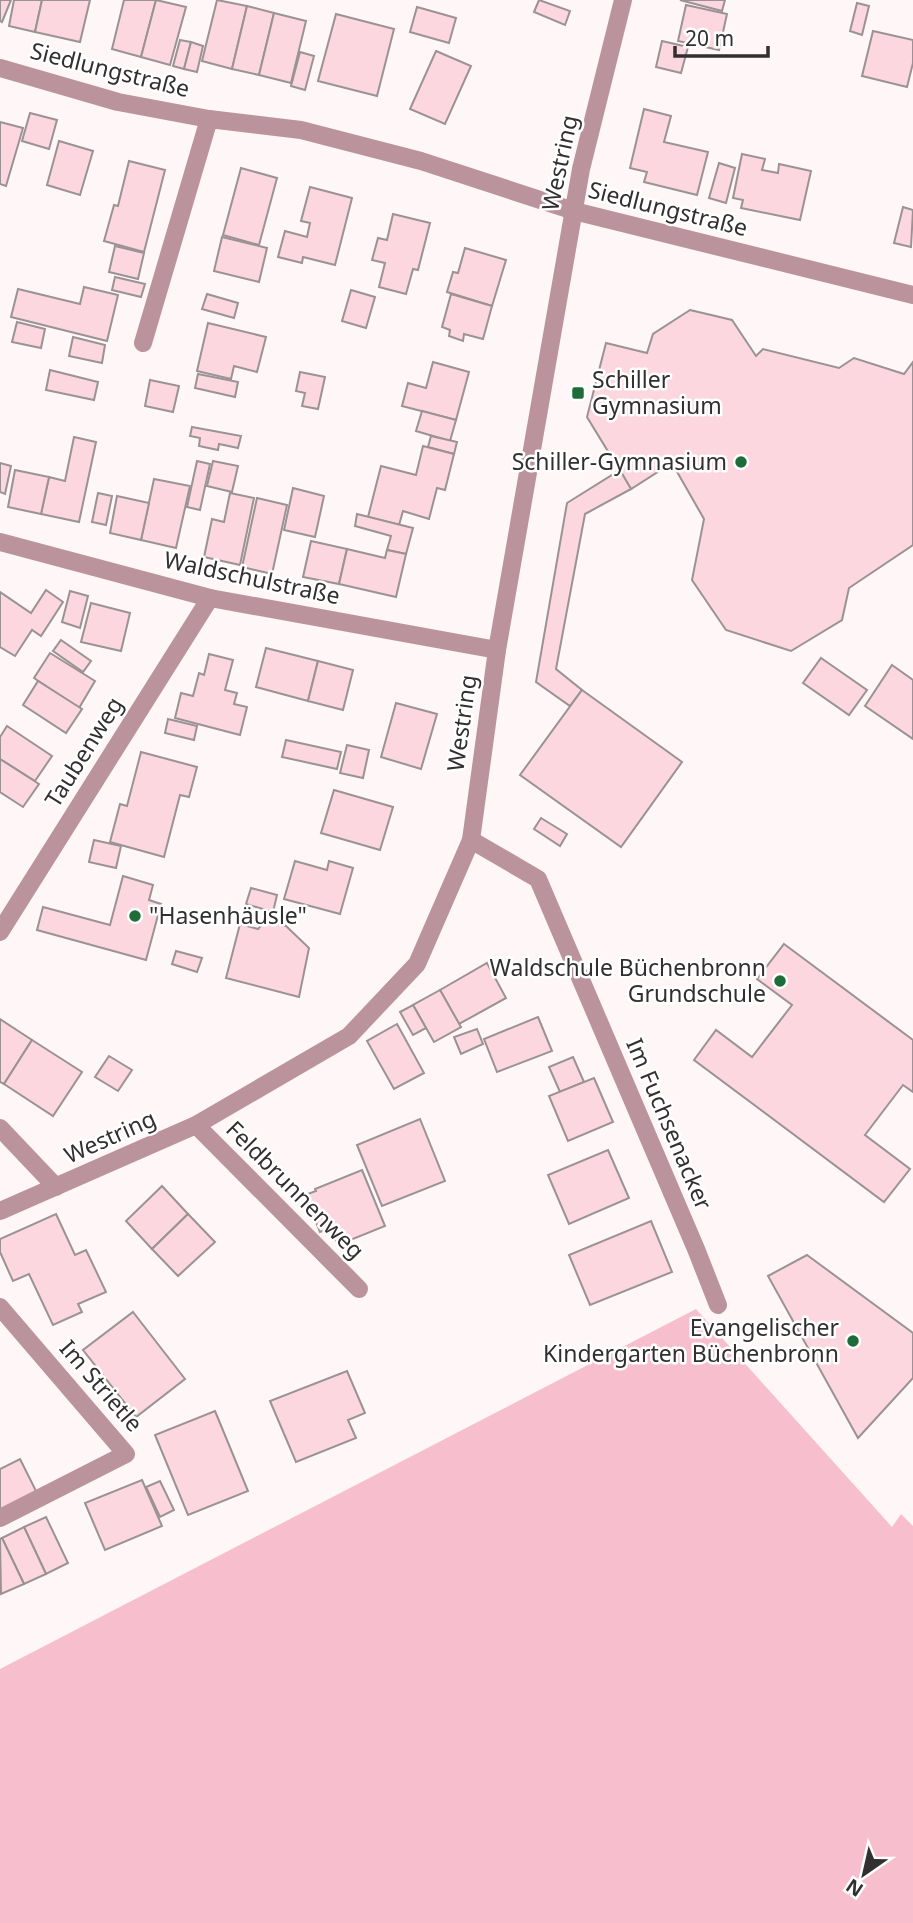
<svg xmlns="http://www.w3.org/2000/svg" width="913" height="1923" font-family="'Noto Sans',sans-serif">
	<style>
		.green { fill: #f7bfcd }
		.building { fill: #fdd7e0; stroke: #9a9294; stroke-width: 2 }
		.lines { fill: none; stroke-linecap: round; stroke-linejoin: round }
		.minor { stroke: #bb939d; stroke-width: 18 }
		.poi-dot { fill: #1f6c3b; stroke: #fff; stroke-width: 2.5 }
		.labels { text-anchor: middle; stroke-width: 5; stroke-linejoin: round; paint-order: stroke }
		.street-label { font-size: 23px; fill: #322f30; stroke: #fff }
		.poi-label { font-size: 23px; fill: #322f30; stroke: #fff; text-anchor: end }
	</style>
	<rect width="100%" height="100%" fill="#fef6f7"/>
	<polygon class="green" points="696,1309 892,1527 901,1514 913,1526 913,1923 0,1923 0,1669"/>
	<g class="building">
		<polygon points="0,0 11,0 2,22 0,21"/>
		<polygon points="14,0 42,0 35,32 9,26"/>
		<polygon points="42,0 90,0 80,42 35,32"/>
		<polygon points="124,0 156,0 141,57 112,49"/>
		<polygon points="156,0 186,7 170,65 141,57"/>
		<polygon points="217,0 247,6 232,69 202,61"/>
		<polygon points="539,0 570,11 565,25 534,12"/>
		<polygon points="680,0 725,0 722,11"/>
		<polygon points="857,3 869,6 862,35 850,31"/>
		<polygon points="686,5 727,14 719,50 678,41"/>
		<polygon points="247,6 274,13 259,75 232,69"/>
		<polygon points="417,7 456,18 449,43 410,32"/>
		<polygon points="274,13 306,21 291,83 259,75"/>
		<polygon points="336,14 394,29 377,96 318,81"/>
		<polygon points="873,31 913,40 913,63 907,87 862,76"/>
		<polygon points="180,40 191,42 184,69 173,66"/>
		<polygon points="662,41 688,47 681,73 656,67"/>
		<polygon points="191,42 203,46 197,72 184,69"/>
		<polygon points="436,51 471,66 445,124 410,109"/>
		<polygon points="300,52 314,56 305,90 291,86"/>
		<polygon points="644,109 671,116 664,142 708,152 697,195 644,182 647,172 630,168"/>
		<polygon points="30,113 57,120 49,149 22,141"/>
		<polygon points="0,122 23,128 6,186 0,184"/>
		<polygon points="59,141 93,151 80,195 47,185"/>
		<polygon points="742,154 765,159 762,170 778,173 779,164 811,171 800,220 741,208 743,200 733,198"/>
		<polygon points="129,161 165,170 144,252 104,241 114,205 118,206"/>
		<polygon points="719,163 735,168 726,203 709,198"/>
		<polygon points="241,168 277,178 259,245 223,235"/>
		<polygon points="310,187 352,198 335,265 303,257 302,263 278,257 285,231 307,237 310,223 301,221"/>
		<polygon points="903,207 913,210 911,247 894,243"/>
		<polygon points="393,214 430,223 418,270 413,269 406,294 379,287 385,263 372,260 378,238 387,240"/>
		<polygon points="222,237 267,248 259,282 214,271"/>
		<polygon points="115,246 144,253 138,279 109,272"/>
		<polygon points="465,248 506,260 492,306 447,292 453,272 458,273"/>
		<polygon points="115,277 145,284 141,297 112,290"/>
		<polygon points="84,287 118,295 107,341 11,317 18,289 80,304"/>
		<polygon points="351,290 375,297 366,328 342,321"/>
		<polygon points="207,294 238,303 234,318 202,309"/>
		<polygon points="451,294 492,306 483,339 464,334 463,341 449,336 450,330 442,327"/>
		<polygon points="690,310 732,320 756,356 763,349 839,368 854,358 904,374 913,362 913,545 849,588 842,620 791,651 726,630 692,580 704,519 672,463 631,489 587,417 606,343 647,353 653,334"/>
		<polygon points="17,322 45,329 41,348 12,342"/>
		<polygon points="208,323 266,337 257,372 234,366 231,379 197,371"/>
		<polygon points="73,337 105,345 102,363 69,356"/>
		<polygon points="433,362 469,372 456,420 402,406 408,383 426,388"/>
		<polygon points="50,370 98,382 94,400 46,390"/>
		<polygon points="300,372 325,377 318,409 302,406 305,393 296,391"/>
		<polygon points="198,374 238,382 235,397 195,388"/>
		<polygon points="150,380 179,386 173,412 145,406"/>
		<polygon points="422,411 456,420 450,441 416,431"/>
		<polygon points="192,427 241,436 238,448 219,444 218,450 199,446 200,438 190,436"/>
		<polygon points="431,436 457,442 454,454 428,447"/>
		<polygon points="74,437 96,442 79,522 41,514 49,477 65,481"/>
		<polygon points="423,446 454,454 445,490 437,488 429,519 403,511 399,525 368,517 381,466 416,475"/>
		<polygon points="197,461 210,464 200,510 187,507"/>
		<polygon points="213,461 238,466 232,492 207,486"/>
		<polygon points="0,463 11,466 5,494 0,492"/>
		<polygon points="15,470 49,477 41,514 8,507"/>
		<polygon points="620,470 631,489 585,514 556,669 582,690 570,706 536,682 567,503"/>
		<polygon points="154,479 190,486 176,548 141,540"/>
		<polygon points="293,488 324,496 315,537 284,530"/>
		<polygon points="98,493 112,496 106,525 92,522"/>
		<polygon points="230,493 254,498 240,565 204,557 212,519 224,522"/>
		<polygon points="117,496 149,503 141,540 110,533"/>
		<polygon points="257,498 287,505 272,574 242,567"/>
		<polygon points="357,514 413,528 406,554 387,550 391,536 355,526"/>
		<polygon points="311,541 347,549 339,584 303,577"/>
		<polygon points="347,549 385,558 387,550 406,554 396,597 339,584"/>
		<polygon points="46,590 63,602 41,636 32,630 15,656 0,647 0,592 31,613"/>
		<polygon points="70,591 88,596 80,628 62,622"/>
		<polygon points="91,603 130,613 121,651 81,642"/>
		<polygon points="61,640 91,661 83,672 53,651"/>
		<polygon points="266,648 318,661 308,701 256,687"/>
		<polygon points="50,653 95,681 79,708 34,678"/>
		<polygon points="209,654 233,660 225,690 237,693 234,704 247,707 240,735 175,718 181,693 193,696 199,673 204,675"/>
		<polygon points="821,658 867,690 849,715 803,683"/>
		<polygon points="318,661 353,670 343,710 308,701"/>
		<polygon points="892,665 913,680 913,739 865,706"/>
		<polygon points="38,681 82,709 66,733 23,705"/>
		<polygon points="582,690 682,762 621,847 520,775"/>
		<polygon points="396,703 437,714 421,769 381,757"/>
		<polygon points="168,719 197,726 194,740 165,733"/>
		<polygon points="7,726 52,756 35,781 0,759 0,737"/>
		<polygon points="286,740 341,752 337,769 282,757"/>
		<polygon points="347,745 369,750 363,778 340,773"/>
		<polygon points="141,752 197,767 189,797 180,795 164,857 110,842 120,804 127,806"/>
		<polygon points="0,759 39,784 23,807 0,792"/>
		<polygon points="334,790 393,807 380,850 321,833"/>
		<polygon points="541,818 567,834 560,846 534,829"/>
		<polygon points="94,840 121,846 116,868 89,862"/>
		<polygon points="295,861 327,870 329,861 353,868 340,914 284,899"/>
		<polygon points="123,876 153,885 149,900 161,904 146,960 37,930 43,907 110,925"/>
		<polygon points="251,888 277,895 273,912 246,904"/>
		<polygon points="265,921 286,926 309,948 299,997 226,978 240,924 258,929"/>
		<polygon points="784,944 913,1040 913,1092 903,1085 865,1135 910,1169 884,1202 694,1060 716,1030 752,1057 792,1005 757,979"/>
		<polygon points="176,951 202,958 197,972 172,964"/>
		<polygon points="487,963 506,998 459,1024 440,990"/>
		<polygon points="440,990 461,1027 434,1042 413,1005"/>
		<polygon points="413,1005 426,1028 413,1035 400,1012"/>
		<polygon points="538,1017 552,1051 497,1072 484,1039"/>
		<polygon points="0,1019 32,1040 4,1084 0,1082"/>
		<polygon points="397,1024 424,1073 394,1089 367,1041"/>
		<polygon points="477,1029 483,1044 461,1054 454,1037"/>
		<polygon points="32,1040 82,1072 53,1116 4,1084"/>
		<polygon points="109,1056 132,1070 118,1091 95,1077"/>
		<polygon points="573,1057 584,1082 560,1092 549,1067"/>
		<polygon points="594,1078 613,1122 568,1141 549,1096"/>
		<polygon points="420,1119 445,1181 382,1206 357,1145"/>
		<polygon points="608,1150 629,1198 569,1224 548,1175"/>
		<polygon points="362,1170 385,1226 338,1245 331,1228 320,1232 305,1195 316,1191 315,1189"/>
		<polygon points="162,1186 188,1214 152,1249 126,1221"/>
		<polygon points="56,1214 75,1255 86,1250 106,1292 78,1304 82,1312 53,1325 29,1274 13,1281 0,1252 0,1239"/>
		<polygon points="188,1214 215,1242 178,1276 152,1249"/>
		<polygon points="651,1221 672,1272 590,1305 569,1255"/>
		<polygon points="807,1255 913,1333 913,1378 858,1438 768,1276"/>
		<polygon points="133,1312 185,1379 136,1417 83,1350"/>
		<polygon points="347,1371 365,1413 348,1420 356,1438 296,1462 270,1401"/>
		<polygon points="215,1411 248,1491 188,1515 155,1435"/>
		<polygon points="20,1459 37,1493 0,1511 0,1469"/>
		<polygon points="142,1480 162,1526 105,1550 85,1503"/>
		<polygon points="160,1481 174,1510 160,1517 146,1487"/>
		<polygon points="46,1517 68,1563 46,1574 24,1527"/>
		<polygon points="24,1527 46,1574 24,1584 2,1538"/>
		<polygon points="2,1538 24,1584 1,1594 0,1539"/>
	</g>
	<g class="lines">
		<g class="minor">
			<polyline points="0,68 118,102 209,119 301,130 421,161 574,211 913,295"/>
			<polyline points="143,343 209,119"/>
			<polyline points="0,542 210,598 497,650"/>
			<polyline points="471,840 538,879 696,1249 718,1305"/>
			<polyline points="0,932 210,598"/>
			<polyline points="196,1125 359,1289"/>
			<polyline points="0,1128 56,1187"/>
			<polyline points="0,1211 196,1125 349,1036 417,964 471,840 497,650 581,169 623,0"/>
			<polyline points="0,1307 126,1454 0,1518"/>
		</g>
	</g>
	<g class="poi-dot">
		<rect x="571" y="386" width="14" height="14" rx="3.5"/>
		<circle cx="741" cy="462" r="7"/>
		<circle cx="135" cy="916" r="7"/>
		<circle cx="780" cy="981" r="7"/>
		<circle cx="853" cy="1341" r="7"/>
	</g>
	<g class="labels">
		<g class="street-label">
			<text transform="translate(110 70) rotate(14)" y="8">Siedlungstraße</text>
			<text transform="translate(560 163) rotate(-78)" y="8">Westring</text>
			<text transform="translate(668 209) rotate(14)" y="8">Siedlungstraße</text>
			<text transform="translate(252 578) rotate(12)" y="8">Waldschulstraße</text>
			<text transform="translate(462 723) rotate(-82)" y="8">Westring</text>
			<text transform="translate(84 752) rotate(-58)" y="8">Taubenweg</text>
			<text transform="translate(669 1124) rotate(67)" y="8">Im Fuchsenacker</text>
			<text transform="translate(110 1137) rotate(-24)" y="8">Westring</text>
			<text transform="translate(295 1190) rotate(45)" y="8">Feldbrunnenweg</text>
			<text transform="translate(101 1386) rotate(49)" y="8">Im Strietle</text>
		</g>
		<g class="poi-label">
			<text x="592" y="388" text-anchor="start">Schiller<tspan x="592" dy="26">Gymnasium</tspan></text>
			<text x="727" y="470">Schiller-Gymnasium</text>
			<text x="149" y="924" text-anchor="start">"Hasenhäusle"</text>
			<text x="766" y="976">Waldschule Büchenbronn<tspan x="766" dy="26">Grundschule</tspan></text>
			<text x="839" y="1336">Evangelischer<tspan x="839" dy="26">Kindergarten Büchenbronn</tspan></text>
		</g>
	</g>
	<g transform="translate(864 1874) rotate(214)" stroke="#ffffff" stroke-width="5" paint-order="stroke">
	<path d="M0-5L12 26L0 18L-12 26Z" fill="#322f30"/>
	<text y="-10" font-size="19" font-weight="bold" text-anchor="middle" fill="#322f30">N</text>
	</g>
	<path d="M675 46v10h93v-10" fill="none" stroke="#322f30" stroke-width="3.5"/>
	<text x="685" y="46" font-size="21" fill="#322f30" stroke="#ffffff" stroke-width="5" paint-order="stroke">20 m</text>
</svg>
